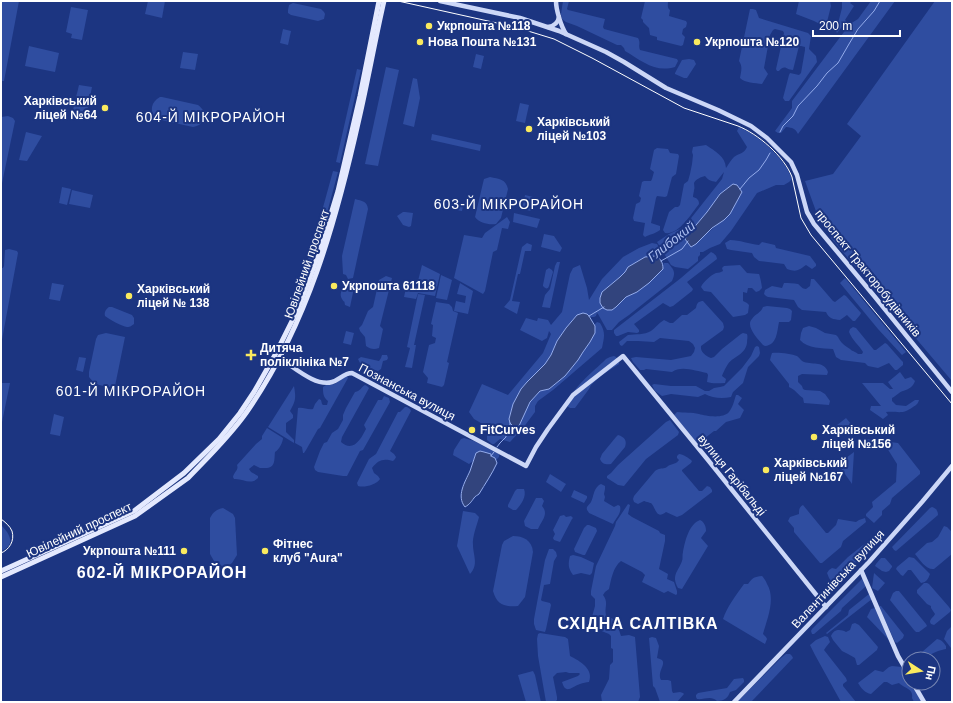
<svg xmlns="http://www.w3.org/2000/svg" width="953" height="703" font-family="Helvetica,sans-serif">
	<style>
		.green { fill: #2f4da0; fill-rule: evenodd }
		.water { fill: #32447d; stroke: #94acec }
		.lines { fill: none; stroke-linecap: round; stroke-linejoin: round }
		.stream { stroke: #94acec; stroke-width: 1 }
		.secondary { stroke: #ccd7f7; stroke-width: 4.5 }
		.primary { stroke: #e4e9fe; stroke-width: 5 }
		.tram { stroke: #fff; stroke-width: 1 }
		.poi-dot { fill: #faea5e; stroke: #1c3581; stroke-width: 1.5 }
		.labels { text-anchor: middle; stroke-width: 4; stroke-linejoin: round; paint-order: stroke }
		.poi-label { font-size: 12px; font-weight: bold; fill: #fff; stroke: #1c3581; text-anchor: start }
		.street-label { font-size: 12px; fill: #fff; stroke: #1c3581 }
		.water-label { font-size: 13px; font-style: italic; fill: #acbff1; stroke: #1c3581 }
		.quarter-label { font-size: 14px; letter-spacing: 1px; fill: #fff; stroke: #1c3581 }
		.district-label { font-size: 16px; font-weight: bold; letter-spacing: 1px; fill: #fff; stroke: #1c3581 }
	</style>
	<rect width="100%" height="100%" fill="#1c3581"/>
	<g class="green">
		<polygon points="1,1 19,1 4,81 1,81"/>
		<polygon points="148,1 165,1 162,18 145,14"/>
		<path d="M 563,1 L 569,1 L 567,9 L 568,10 L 605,19 L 603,27 L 604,29 L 638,38 C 641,43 638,45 640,50 L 677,59 L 678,61 L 675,67 C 655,73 642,61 625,51 L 624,48 L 621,45 L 617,45 L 577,26 L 566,22 L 562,19 L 561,14 Z"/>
		<path d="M 645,1 L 668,1 C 668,5 667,8 670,10 L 669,16 L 686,21 L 687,23 L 686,27 L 683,29 L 682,34 L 685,37 L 683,45 L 681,46 L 657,40 L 657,37 L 650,35 L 649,28 L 643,22 L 643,20 L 641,18 Z"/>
		<polygon points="799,1 830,1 831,6 827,22 822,25 814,21 796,14"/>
		<polygon points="842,1 852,1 850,3 854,6 845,20 846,21 845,23 837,33 836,31 842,8"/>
		<path d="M 871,1 L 895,1 L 798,134 C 795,128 793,128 786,127 L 781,133 L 778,133 L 775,131 L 792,108 L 792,101 L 850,24 L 858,19 Z"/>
		<polygon points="935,1 952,1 952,381 831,238 832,235 817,214 805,181 833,174 861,136 847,124"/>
		<polygon points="293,3 321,9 324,12 325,14 324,19 318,21 291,15 288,13 288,10 289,5"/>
		<polygon points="71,7 88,10 82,40 71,38 72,34 66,32"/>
		<path d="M 750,9 L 753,9 L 756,10 L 759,18 L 808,33 L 811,36 L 809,49 L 816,56 L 817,62 L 789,101 L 785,101 L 783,98 L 789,75 L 790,73 L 799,75 L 801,73 L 805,50 L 805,47 L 801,46 L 799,46 L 793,70 C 786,70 785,64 779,71 L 777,71 L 776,69 L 784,33 L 783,31 L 775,29 L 773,30 L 770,35 L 764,68 L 768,74 L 762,84 C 755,83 745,83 740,78 C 741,71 743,67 739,61 Z"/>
		<polygon points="283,29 291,31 288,45 280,43"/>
		<polygon points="29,46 59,53 55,72 25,66"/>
		<polygon points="183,52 198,54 195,70 180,68"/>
		<polygon points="476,54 484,56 481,69 473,67"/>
		<polygon points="689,59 694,60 696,64 687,78 684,78 675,74 675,73 682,60"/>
		<polygon points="386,67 399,70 378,166 365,164"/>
		<polygon points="357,69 361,70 340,163 336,162"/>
		<polygon points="413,78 417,79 420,98 414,127 403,124"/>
		<polygon points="79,85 92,87 86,117 72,114"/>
		<path d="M 160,97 L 162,97 L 198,105 C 209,113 205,125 193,127 L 156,119 C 149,111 151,102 160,97 Z"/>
		<polygon points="520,103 529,105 525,123 516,121"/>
		<polygon points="8,116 13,118 15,121 1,188 1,117"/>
		<path d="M 739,127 C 759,135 785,159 792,179 L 789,182 L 784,185 L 776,185 L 757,193 L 731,231 L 720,244 L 710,248 L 703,252 L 700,252 L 700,255 L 698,257 L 698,261 L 688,269 L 675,267 L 671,265 L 657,242 L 669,234 L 684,227 L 722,179 L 724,172 L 716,182 C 711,181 708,180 705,176 C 701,177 696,179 694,183 C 694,185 695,188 694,190 C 694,192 693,194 693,197 C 697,198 699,200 699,204 C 691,214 679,235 665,233 L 663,230 L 669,212 L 675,207 L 678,207 L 680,205 L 684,184 L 688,181 L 690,174 L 692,164 L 693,155 L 692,152 L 693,147 L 706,145 C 716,152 725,156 726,168 C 728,165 731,160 734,157 C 739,153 744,154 747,147 L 737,131 ZM 733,184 C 738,185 740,188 742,192 L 730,214 L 691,247 L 685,239 L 686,237 L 707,212 L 720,194 Z"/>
		<polygon points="26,132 42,136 27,161 19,160"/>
		<polygon points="432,134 481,145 480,151 431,140"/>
		<path d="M 657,148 L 668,149 L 670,153 L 678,154 L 679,156 L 676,174 L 672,177 L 667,196 L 665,197 L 657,196 L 656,198 L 651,223 L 660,226 L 660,230 C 655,234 650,234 645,237 L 643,235 L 645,223 L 634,221 L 633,218 L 636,204 L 640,202 L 641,198 L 639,196 L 642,182 L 644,181 L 651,181 L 652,179 L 654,172 L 650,169 L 654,150 Z"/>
		<polygon points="333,171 338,172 324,224 304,285 301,283 319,222"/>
		<path d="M 490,177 C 499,179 506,179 508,189 L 501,218 L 496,224 C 489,225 479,223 475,217 L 483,183 L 484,179 Z"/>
		<polygon points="62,187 71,189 67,205 59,203"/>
		<polygon points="72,190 93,195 90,208 69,204"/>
		<polygon points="525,195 533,197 531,211 522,209"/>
		<path d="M 355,199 C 362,201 367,201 368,209 L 353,278 L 348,279 L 346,275 L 343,274 L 342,256 Z"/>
		<polygon points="442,202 463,206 462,211 441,207"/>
		<polygon points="403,212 405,212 413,213 411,226 409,227 403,225 397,216"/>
		<polygon points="514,213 540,219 537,228 513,222"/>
		<polygon points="507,217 510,222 508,229 502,228 497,250 493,252 485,291 483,294 454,278 464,235 482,238 485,233"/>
		<polygon points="544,234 554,236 562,248 560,252 541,247"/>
		<path d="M 730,240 C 740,240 749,244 759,245 L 762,242 L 775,245 L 776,248 L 810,256 L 816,264 L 816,266 L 812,269 L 806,265 C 798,271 796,272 787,269 L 784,264 L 759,261 L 754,257 L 752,253 L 731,250 L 727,249 L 725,243 Z"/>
		<polygon points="527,243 532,245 531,251 525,251 520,274 518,274 512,301 520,302 517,314 504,307 510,300 522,247"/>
		<path d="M 652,243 L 657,244 L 662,253 L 658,257 L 655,256 L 641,259 L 628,267 L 625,272 L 620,277 L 602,292 L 600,303 L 603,308 L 607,310 L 612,310 L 616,307 L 626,297 L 645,286 L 663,269 L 663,265 L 664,263 L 668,263 C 674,270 676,272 672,281 L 629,315 L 619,322 L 612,330 L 607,330 L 598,314 L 597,313 L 596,316 L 594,317 L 589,317 L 589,316 L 573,319 L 570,324 L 566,328 L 557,341 L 551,355 L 545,364 L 527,382 L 521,389 L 513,404 L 509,419 L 522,420 L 526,410 L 530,402 L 540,391 L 549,389 L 565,376 L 578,360 L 583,352 L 590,342 L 594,333 L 595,329 L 594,325 L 597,322 L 600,323 C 606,333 604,337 602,348 L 553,390 L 538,401 L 535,406 L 535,412 L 523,428 L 510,442 L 500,439 L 494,444 L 492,444 L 487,440 L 487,428 L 486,426 L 474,419 L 469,412 L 482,384 L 508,395 L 543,353 L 551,334 L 549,331 L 547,338 L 542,341 L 520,330 L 526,318 L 537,321 L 538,318 L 548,320 L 551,325 L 562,312 L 570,274 L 573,268 L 580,265 L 587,288 L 589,300 L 602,279 L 623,257 L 639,248 Z"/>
		<polygon points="9,249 17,251 18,253 1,345 1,268 3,268 4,266 5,250"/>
		<path d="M 711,252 C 714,253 717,256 717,259 L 687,282 L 693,289 L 692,291 L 673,306 L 670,307 L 663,303 L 634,324 L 639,330 L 639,332 L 637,333 L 628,332 L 618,336 L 616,336 L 614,333 L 614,330 L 681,278 Z"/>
		<polygon points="557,262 560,262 550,308 542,307 545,295 550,289 555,266"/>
		<polygon points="422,265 440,274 435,296 418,293 416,299 404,297 407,283 417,285"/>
		<path d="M 740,265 L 747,273 L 759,274 C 760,276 762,286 762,288 L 759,291 L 756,292 L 752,288 L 748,288 L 747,293 L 743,292 L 743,301 L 747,303 L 749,305 L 748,313 L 745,315 L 733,317 L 711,292 L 704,291 L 701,287 C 703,282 711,275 716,273 C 719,273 721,272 723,271 L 722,268 L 724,266 Z"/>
		<path d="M 549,268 L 552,270 L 553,272 L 549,286 L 548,288 C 546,289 545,288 543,286 L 543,285 L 546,270 Z"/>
		<polygon points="441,275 452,280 447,300 436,298"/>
		<path d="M 386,276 L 392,278 L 380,326 L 383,329 L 379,348 C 374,350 370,349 366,346 L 365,337 L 360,331 L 359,328 L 362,325 L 368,311 L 373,307 L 379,280 Z"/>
		<polygon points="845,278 906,352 902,355 878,329 840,283"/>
		<path d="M 811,279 L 814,279 L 833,301 L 835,302 L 844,295 L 846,296 L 861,313 L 860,315 L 855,321 L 853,321 L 847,315 L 840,320 C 833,319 829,319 826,312 L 802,310 L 798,307 L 794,300 L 768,297 L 766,296 L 764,294 L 765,290 L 772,286 L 782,288 L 784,283 C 788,283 794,283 798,284 C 801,286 802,289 806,289 L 810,286 Z"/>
		<polygon points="52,283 64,285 60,301 49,299"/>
		<path d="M 350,283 L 355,283 L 350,307 L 345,305 C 344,299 345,304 342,299 C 339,294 342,290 344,284 Z"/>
		<polygon points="460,283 473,291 468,314 454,311 456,301 465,303 466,296 457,294"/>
		<polygon points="418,294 425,295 414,345 416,345 412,368 405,367 410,348 407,347"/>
		<path d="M 702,301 L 703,301 L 723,323 L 724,327 L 723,330 L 701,346 C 700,352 706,356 711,358 L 714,357 L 722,349 L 741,334 L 743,333 L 747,334 C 748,337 747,339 747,343 C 745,355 734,356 728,364 C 726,367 723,373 722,376 L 726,379 L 725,383 C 719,383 713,384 707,382 L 708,375 L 707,373 C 696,371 681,365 672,372 L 646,369 L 644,370 L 640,370 L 633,362 L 631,358 L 636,357 L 671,360 L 691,356 L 694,352 L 695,348 L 693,344 L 689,341 L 660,338 L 654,342 L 638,341 L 627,341 L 622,346 L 620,345 L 619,342 L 628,335 C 636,334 644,335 651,331 C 655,328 659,323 664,320 L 670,323 L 673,323 L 682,315 L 687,315 L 696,308 C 697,304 697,302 702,301 Z"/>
		<polygon points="436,302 449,304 452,307 453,311 458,313 447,362 449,363 444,385 442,387 427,383 428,378 423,372 429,345 435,343 436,338 432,336 433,325 431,324"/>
		<path d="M 767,306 L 787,308 L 790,309 L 792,311 L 791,320 L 789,322 L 779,322 C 777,332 777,345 765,346 L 763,345 C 758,339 745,326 752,319 C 755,314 761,313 763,307 Z"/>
		<path d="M 109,307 L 112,307 L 132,315 L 134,318 L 134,324 C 131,326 131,327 127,327 C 122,326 110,320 105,316 C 104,312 106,309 109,307 Z"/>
		<path d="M 809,326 L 816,328 L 825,333 L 836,335 L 838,337 C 840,342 845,346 850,349 C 853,352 855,351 858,354 L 862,354 L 863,352 C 859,345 852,340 849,332 L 850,329 L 853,327 L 856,328 L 874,350 L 876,350 L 885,343 L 887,344 L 901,360 L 903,362 L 903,365 L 897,370 L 895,370 L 889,363 L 878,368 L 868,366 L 865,363 L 841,360 L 836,357 L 833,349 C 822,348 808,349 800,340 L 801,333 L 803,328 Z"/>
		<polygon points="346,331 354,333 351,345 343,343"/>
		<polygon points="106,333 125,337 115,386 108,387 95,384 89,377 89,372 96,339 98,335"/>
		<path d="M 757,346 L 759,347 L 760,353 L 759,356 L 748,367 L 743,383 L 733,392 L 731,397 C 722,399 712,398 705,394 L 698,397 L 671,394 L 662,396 L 655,391 L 652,385 L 654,384 L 671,386 L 696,386 L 705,391 L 709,391 L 714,388 L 720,387 L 724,386 L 742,368 L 751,356 L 755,347 Z"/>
		<path d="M 772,353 C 778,352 792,354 797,356 C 800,358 801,361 804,362 C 814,365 824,361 828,372 L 827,375 L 802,374 L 798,376 L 798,382 L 802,386 L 803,389 L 805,390 L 820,391 L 825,394 L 830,401 L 829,405 L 804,403 L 803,398 C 797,394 796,390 789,387 L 789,384 L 770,360 L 771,356 Z"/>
		<polygon points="382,355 387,355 388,358 387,360 383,361 381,369 378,371 361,365 358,359 361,357 379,361 381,358"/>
		<path d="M 614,356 L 616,357 L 619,361 L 619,364 L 602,375 L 591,385 L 589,389 L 575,408 L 570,408 L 567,406 C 572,387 592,373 606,359 L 610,357 Z"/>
		<polygon points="79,357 86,358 83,372 76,370"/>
		<path d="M 900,372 L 905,379 L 911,377 L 915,381 C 913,387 909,389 903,391 C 899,392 896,396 892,398 L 892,401 L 896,405 L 906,406 L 915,400 L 919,400 C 918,404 916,405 913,407 C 902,415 899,411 886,412 L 888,415 L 883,419 L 870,410 L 871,406 L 881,406 L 862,383 L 883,383 L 890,389 L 893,389 L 888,382 Z"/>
		<path d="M 345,376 L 347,376 L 348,378 L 320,428 L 318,429 L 306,450 L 304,453 L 303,453 L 302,447 L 295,443 L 298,408 C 303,407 308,410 313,409 L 315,404 L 319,399 L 321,400 L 322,404 L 323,405 L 327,405 L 328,401 C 323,397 323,393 323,387 L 326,385 L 335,384 Z"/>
		<polygon points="1,383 10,383 1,427"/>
		<path d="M 365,385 L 367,386 L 369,388 L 368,390 L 342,437 L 341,442 C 353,453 361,439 366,429 L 364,425 L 378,400 L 382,400 L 384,396 L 389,398 L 390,402 L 363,450 L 360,451 L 347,476 L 343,476 L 318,472 L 315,470 L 314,467 L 320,451 L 324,443 L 327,442 L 332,433 L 338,429 L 343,420 L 343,415 L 346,408 L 355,392 C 361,391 361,387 365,385 Z"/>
		<path d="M 294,386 C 296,398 296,400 290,411 L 293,415 L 293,418 L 286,423 L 286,432 L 294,440 L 294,443 L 268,427 Z"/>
		<path d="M 736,395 L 738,395 L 742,398 L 738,404 L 744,410 L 740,418 L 726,422 L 716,431 L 714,431 L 700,442 L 696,442 L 674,415 L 677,412 C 684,413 692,412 699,414 C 706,416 723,419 729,412 C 733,407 734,401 736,395 Z"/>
		<path d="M 405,407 L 407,407 L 410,409 L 411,411 L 390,451 L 394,454 L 396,457 L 395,459 L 393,461 C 383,458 378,460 372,468 L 374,473 L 378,476 L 380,479 C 376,485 364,488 358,486 L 357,483 L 369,459 L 376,454 L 398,412 L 400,412 Z"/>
		<polygon points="54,414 64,417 60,436 50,434"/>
		<polygon points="846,418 852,425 838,437 832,429"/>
		<polygon points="670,420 679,432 678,435 646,459 624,486 618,485 607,478 607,476 611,473 618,465 666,422"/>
		<path d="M 267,428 L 283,438 C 283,442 279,450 275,452 C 274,459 276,467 267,468 C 265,468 261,468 260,468 C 258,467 256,466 254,465 L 249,469 L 251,472 L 258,476 L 258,478 C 250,486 243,478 234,479 L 233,477 C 234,472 239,470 237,465 L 256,444 L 262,439 L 262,436 Z"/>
		<path d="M 618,435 C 625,437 627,441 625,447 L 611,464 C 606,465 602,464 600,459 L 602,454 L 616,437 Z"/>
		<polygon points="464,438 474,441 499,454 499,457 496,460 495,458 491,456 491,454 488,453 476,453 473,461 469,464 453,455 454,450 461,439"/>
		<polygon points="865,439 898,443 916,466 920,471 920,474 892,498 890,504 882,511 882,515 874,523 866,516 866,514 873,507 872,502 896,482 897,464 887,448 861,446 863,440"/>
		<polygon points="854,452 852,484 838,464"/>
		<path d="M 679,454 C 683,454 689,458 692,461 L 691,463 L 682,470 L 682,471 L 699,491 L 702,491 L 707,486 L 710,487 L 712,490 L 712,492 L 682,515 L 677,517 L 666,512 C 656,520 656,508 651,503 C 650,503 644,501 644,501 L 638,504 L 634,502 L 633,499 L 634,496 L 655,471 C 659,468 661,469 665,468 C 669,466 666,467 670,465 C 675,463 676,464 679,460 L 677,458 L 677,456 Z"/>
		<polygon points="550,474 566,484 561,492 546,482"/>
		<path d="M 601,484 L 605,486 L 605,489 L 604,494 L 605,497 L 604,501 L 614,507 L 618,505 L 620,506 C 622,513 616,518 613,524 L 589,513 C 588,511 586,510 587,507 C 588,505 590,504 591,502 C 594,496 593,490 599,485 Z"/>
		<path d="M 517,489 L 524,489 C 527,496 521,505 516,510 L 513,510 L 508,507 L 508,505 L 515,491 Z"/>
		<polygon points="574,490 587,496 587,498 584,503 571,497"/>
		<path d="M 536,498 L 542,498 L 544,501 L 542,506 C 549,514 542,520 538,529 L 531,529 L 525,526 L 524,521 Z"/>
		<path d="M 628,504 L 630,505 L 628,514 L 632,517 L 659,531 L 660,533 L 665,535 L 665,541 L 659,569 L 668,574 L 667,579 L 674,582 L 677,591 L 677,594 L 676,595 L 668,591 L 664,593 L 642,582 L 645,575 L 642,572 L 621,561 C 613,567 611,580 609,589 L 605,592 L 603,595 C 609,603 604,607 606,615 L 613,619 L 619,624 L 619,630 L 621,636 L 629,635 L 635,637 L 640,697 L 638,702 L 602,702 L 601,695 L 609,679 L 610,665 L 613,662 L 613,649 L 611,648 L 611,636 L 609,634 L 594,628 L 590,624 L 595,606 L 595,599 L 591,595 L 591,591 L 596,566 L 615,526 L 616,522 Z"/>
		<path d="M 803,505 L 826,533 L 828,533 L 836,525 L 838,519 L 856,522 L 859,520 L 865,518 L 866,522 L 843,541 L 841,547 L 822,563 L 820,563 L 794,532 L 794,528 L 788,521 L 790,517 L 799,514 C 799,510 799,507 803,505 Z"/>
		<path d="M 932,507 C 936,508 938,511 938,515 L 896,551 L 894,550 L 892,547 L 930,508 Z"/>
		<path d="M 223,508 L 233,514 L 235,518 L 237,555 L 232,563 L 228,566 L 223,566 L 218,565 L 214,561 L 210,554 L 210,518 C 213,512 217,509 223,508 Z"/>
		<path d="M 463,511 L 475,513 L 479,517 C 477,525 472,537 473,545 C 473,555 479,565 470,574 L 457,546 Z"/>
		<polygon points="564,515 566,517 571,516 573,518 572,519 560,542 554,540 553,538 555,534 553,530 560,516"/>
		<path d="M 700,520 C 704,522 706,526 706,531 L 701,538 L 708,546 L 682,589 L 678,588 C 671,575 678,572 682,561 C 683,559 682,555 683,552 C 685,541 689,524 700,520 Z"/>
		<path d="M 1,525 C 9,533 17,545 1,551 Z"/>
		<polygon points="587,525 589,525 596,528 597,531 585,555 583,555 575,552 574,549 584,528"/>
		<path d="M 944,526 L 947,527 L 952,532 L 952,554 L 934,569 C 926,570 920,560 915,554 L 927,543 L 932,542 L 938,537 Z"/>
		<path d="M 876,535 L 877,536 L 876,539 C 870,547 841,580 834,581 C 833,582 832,581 831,581 L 829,578 L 827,573 L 829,570 L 832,568 L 836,569 L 848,557 Z"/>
		<path d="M 513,536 C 523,536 532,540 533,552 L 525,597 L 518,606 C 504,607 497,605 493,591 L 502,545 L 504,541 Z"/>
		<polygon points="549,549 553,549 556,552 557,556 554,561 550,584 544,585 541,600 542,601 550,603 551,605 546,629 545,632 536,630 534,624 534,619 545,560"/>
		<path d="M 573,555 L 581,557 L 594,563 L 592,573 L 590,575 L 581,573 L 573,575 C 568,568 568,564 570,556 Z"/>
		<path d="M 909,557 L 914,558 L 930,574 C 928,579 927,582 921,583 L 911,570 L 908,570 L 903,576 L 901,575 L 896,569 L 897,567 Z"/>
		<polygon points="881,558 885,558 892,566 892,567 889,571 886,572 882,571 875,566 876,564"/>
		<polygon points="874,573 885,583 878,591 872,588"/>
		<path d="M 762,576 C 764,578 766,581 767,584 C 776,599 767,619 763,634 L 766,637 L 767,639 L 765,644 L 723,619 C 727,607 736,595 744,584 L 748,584 C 753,577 754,577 762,576 Z"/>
		<polygon points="862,579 863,579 866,585 865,587 842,608 841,611 814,634 812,634 811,631 812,629"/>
		<path d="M 924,583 L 927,583 L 929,584 L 949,607 L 951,610 L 950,612 L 934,625 L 931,624 C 928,620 933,618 935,614 L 931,608 L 931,606 L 927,604 L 917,593 L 917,590 Z"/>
		<polygon points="896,591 899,591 926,624 927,626 919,632 916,632 914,630 890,600 893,593"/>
		<polygon points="869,594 872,599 827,634 826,633 848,615 849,610"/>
		<polygon points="880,606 881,606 904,635 903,638 897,643 895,642 879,607"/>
		<polygon points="875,608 889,640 867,617 871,609"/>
		<path d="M 855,623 L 859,625 L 878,647 L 877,650 L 859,665 L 857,665 L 855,658 L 848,654 L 842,651 L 833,640 L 831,636 C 834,629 840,629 846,632 L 850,630 L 852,624 Z"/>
		<polygon points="952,626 952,648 951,648 944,639 947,631"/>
		<path d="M 540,633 L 565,637 L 568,639 L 570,656 C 580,661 594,669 589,682 C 586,682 583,683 580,684 C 571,687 566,695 562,682 L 578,676 L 580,674 L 579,673 L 569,673 L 566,672 L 557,673 L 553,677 L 557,697 L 557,700 L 555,702 L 546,702 L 538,656 L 537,639 L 538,634 Z"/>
		<polygon points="825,636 828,637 830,642 826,647 824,650 846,678 847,681 843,684 843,686 856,702 841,702 815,655 810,645 816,640"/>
		<path d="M 652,637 L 656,638 L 659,646 L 657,658 C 671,661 656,670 661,680 L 668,680 L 671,681 L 672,691 L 673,693 L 680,692 L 683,693 L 684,694 L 677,702 L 660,702 L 655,688 L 653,686 L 649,638 Z"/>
		<path d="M 937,639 C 942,640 944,643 946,646 L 946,649 C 940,650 930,653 926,659 L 914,659 Z"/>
		<polygon points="786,654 790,654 792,656 793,658 751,702 737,702 781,658"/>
		<path d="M 892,666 L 902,667 L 909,677 L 909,683 L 912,683 L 922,702 L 914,702 L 912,698 C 914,689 904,688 899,683 L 892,685 L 887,682 L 884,682 L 871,694 C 865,693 861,688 858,683 L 875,670 L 883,672 L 889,667 Z"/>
		<polygon points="533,671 535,675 541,702 526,702 518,675"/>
		<path d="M 743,678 L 744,680 L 744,682 L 736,690 L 730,692 C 728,698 724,701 717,701 C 711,695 704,700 697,699 L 696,697 L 696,695 L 698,693 L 727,688 L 734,679 Z"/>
	</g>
	<g class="water">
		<polygon points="733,184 737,185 742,192 730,214 724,220 712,228 696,244 691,247 685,239 686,237 707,212 720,194"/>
		<path d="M 655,256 C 661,258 663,263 663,269 L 649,283 L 637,292 L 626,297 L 616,307 L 612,310 L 607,310 L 603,308 L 600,303 L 600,298 L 602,292 L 620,277 L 625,272 L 628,267 L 645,257 Z"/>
		<polygon points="583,313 587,314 589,316 595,326 595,333 590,342 583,352 578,360 565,376 549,389 540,391 530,402 519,426 514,427 510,423 509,419 513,404 521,389 527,382 545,364 551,355 557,341 566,328 577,315"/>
		<path d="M 480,451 L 484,452 L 491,454 L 491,456 L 495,458 L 497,463 C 492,474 485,484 479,494 C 478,495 475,496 474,498 C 471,502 470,504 465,507 C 456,496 465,482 470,471 C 472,465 474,459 476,453 Z"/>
	</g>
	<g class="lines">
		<g class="stream">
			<polyline points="780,132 783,126 793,116 798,106 817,86 827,73 838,63 849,44 858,29 874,11 880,1"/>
			<polyline points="740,189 749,178 759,170 766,160 770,153"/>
			<polyline points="661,261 682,249 688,241"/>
			<polyline points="589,316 604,307"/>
			<polyline points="497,447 500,443 506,437 506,433 511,429 510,426 510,423"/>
			<polyline points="491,456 494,452"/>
		</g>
		<g class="secondary">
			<polyline points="440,1 520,18 559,31 606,52 624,62 666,88 718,110 751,126 767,138 791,162 797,175 807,212 814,224 875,297 952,392"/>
			<path d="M 556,1 C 556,10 561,26 566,34"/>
			<path d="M 548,27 C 554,26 558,23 559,17"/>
			<path d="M 279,358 C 293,366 315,387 332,382 C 339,380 344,373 352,373 L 526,466 L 536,447 L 548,429 L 573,395 L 623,356 L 708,460 L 826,607"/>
			<polyline points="861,570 898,656 909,675"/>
			<polyline points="913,683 924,702"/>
			<polyline points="734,702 869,562 922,502 952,466"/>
		</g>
		<g class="primary">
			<polyline points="1,571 134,511 184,473 219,439 240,413 254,392 275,355 296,313 308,283 321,247 338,191 360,96 379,1"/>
			<path d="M 1,577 L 135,516 L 188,478 C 208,457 229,437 246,413 C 307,326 336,222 359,119 C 368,80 375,40 384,1"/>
		</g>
		<g class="tram">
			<path d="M 398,1 L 515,27 L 554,39 L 592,58 L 684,108 L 738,126 C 758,134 784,156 792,177 L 801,218 L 811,235 L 952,404"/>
			<path d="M 1,519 C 5,522 10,526 12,531 C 15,541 9,550 1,553"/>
		</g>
	</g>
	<g class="poi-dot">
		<circle cx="429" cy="26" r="4"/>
		<circle cx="420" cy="42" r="4"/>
		<circle cx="697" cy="42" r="4"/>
		<circle cx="105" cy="108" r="4"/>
		<circle cx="529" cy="129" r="4"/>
		<circle cx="334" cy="286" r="4"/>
		<circle cx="129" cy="296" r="4"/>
		<path d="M249 349h4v4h4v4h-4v4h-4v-4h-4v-4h4z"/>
		<circle cx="472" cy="430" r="4"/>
		<circle cx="814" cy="437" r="4"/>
		<circle cx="766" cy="470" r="4"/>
		<circle cx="184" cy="551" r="4"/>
		<circle cx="265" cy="551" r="4"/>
	</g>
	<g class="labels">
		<g class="poi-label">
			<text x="437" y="30">Укрпошта №118</text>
			<text x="428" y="46">Нова Пошта №131</text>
			<text x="705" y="46">Укрпошта №120</text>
			<text x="97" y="105" text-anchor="end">Харківський<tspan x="97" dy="14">ліцей №64</tspan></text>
			<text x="537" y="126">Харківський<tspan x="537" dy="14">ліцей №103</tspan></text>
			<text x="342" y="290">Укрпошта 61118</text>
			<text x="137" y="293">Харківський<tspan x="137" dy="14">ліцей № 138</tspan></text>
			<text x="260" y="352">Дитяча<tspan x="260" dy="14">поліклініка №7</tspan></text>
			<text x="480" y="434">FitCurves</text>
			<text x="822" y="434">Харківський<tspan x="822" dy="14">ліцей №156</tspan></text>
			<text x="774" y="467">Харківський<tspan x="774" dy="14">ліцей №167</tspan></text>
			<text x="273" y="548">Фітнес<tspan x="273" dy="14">клуб "Aura"</tspan></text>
			<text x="176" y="555" text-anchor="end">Укрпошта №111</text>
		</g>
		<g class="street-label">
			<text transform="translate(307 264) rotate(-71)" y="4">Ювілейний проспект</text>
			<text transform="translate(868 273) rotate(51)" y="4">проспект Тракторобудівників</text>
			<text transform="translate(407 392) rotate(28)" y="4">Познанська вулиця</text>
			<text transform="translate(732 475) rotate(51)" y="4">вулиця Гарібальді</text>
			<text transform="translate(79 530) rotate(-25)" y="4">Ювілейний проспект</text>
			<text transform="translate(838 579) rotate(-47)" y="4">Валентинівська вулиця</text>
		</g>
		<g class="water-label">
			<text transform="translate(671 241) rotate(-38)" y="5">Глибокий</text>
		</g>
		<g class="quarter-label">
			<text x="211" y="122">604-Й МІКРОРАЙОН</text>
			<text x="509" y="209">603-Й МІКРОРАЙОН</text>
			<text x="131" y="396">601-Й МІКРОРАЙОН</text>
		</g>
		<g class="district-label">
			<text x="162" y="578">602-Й МІКРОРАЙОН</text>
			<text x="638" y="629">СХІДНА САЛТІВКА</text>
		</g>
	</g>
	<rect width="953" height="703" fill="none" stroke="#ffffff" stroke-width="4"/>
	<g transform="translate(921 671) rotate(102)"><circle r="19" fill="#1c3581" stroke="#7786b3"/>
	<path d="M0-3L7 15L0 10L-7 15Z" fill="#faea5e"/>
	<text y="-6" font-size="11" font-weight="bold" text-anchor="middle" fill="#ffffff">Пн</text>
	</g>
	<path d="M813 30v6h87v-6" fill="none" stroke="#ffffff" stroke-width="2"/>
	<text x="819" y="30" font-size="12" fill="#ffffff" stroke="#1c3581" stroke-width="3" paint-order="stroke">200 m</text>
</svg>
